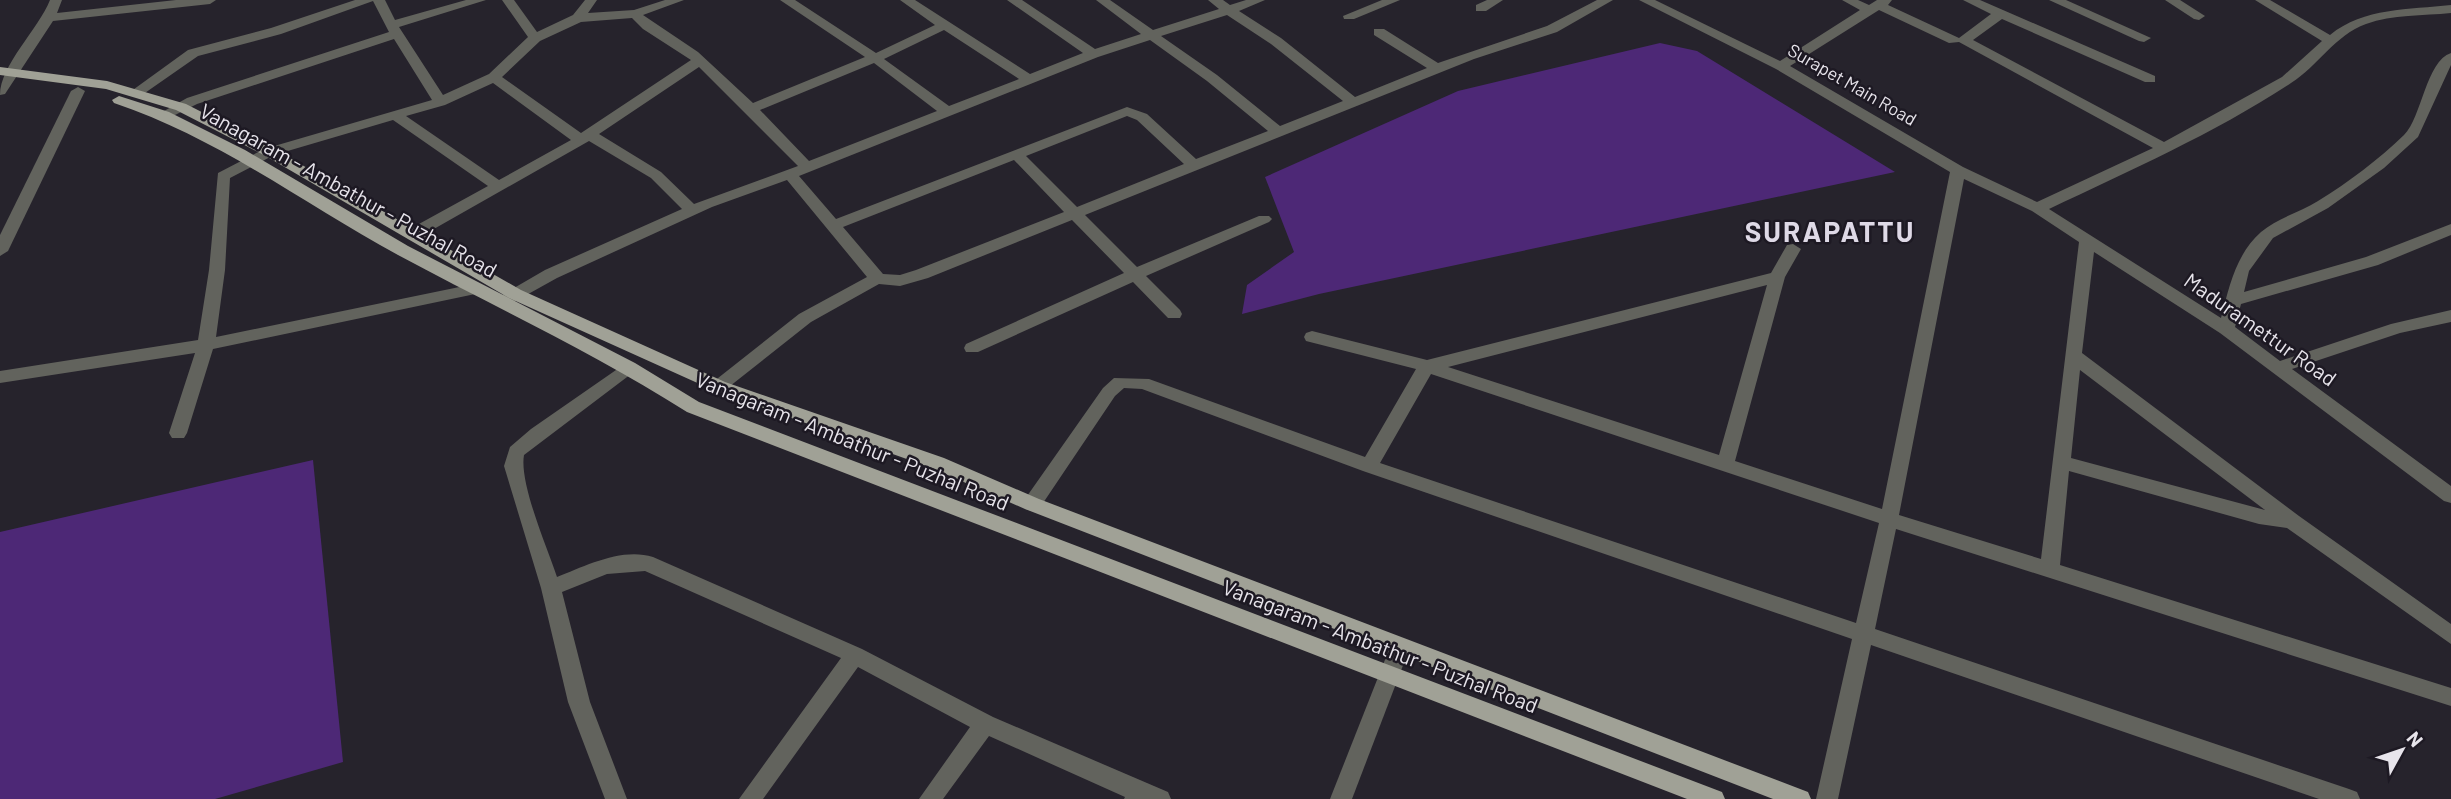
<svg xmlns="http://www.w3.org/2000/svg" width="2451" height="799" font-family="Barlow,sans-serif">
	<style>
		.water { fill: #4d2876 }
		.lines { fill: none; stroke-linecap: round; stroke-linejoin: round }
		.street { fill: #62635d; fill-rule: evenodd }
		.primary { fill: #a0a196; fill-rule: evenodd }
		.labels { text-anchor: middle; stroke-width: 5; stroke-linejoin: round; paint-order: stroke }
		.far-street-label { font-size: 18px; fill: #e7e4eb; stroke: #1d1923 }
		.street-label { font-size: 21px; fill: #e7e4eb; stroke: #1d1923 }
		.district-label { font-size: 28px; font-weight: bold; letter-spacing: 2px; fill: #ded9e6; stroke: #1d1923 }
	</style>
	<rect width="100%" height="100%" fill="#26232c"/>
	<g class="water">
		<polygon points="1660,43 1697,51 1895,172 1319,294 1242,314 1247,285 1294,252 1265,177 1458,91"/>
		<polygon points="313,460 343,762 215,799 0,799 0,532"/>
	</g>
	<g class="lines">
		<g class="street">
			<path d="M 50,0 L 62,0 L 57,13 L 176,0 L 216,0 L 210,4 L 53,21 L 5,94 L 0,95 C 0,65 38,30 50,0 Z"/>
			<path d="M 355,0 L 385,0 L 395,20 L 466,0 L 486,0 L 399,27 L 443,95 L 489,74 L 528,37 L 502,0 L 514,0 L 537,32 L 573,15 L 585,0 L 597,0 L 588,13 L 634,10 L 665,0 L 684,0 L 643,15 L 698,52 L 753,103 L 865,57 L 780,0 L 795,0 L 876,53 L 935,25 L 900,0 L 915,0 L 1030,74 L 1083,53 L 1007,0 L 1022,0 L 1095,49 L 1141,34 L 1096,0 L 1110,0 L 1153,30 L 1219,9 L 1208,0 L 1223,0 L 1230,5 L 1246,0 L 1265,0 L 1239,11 L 1281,38 L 1355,97 L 1427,68 L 1374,35 L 1374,29 L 1384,29 L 1438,63 L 1547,26 L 1597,0 L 1613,0 L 1557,32 L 1474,59 L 1085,215 L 1137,267 L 1259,216 L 1269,216 L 1272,219 L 1269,222 L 1146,276 L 1180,310 L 1182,314 L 1180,318 L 1168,318 L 1133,282 L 978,352 L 966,352 L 964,348 L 966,344 L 1124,273 L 1072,220 L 928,278 L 900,286 L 879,284 L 811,322 L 725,390 L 713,390 L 710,386 L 713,382 L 799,314 L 867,277 L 787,180 L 712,207 L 557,278 L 503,308 L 495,302 L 497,298 L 545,270 L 682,209 L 651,178 L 589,141 L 418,238 L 408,238 L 405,234 L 408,230 L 488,186 L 393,120 L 274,155 L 230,178 L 225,270 L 216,337 L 474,284 L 480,285 L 482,289 L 480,293 L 213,349 L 187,433 L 184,438 L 172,438 L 169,433 L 195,353 L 0,383 L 0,371 L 198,340 L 209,270 L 218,173 L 264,149 L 432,100 L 394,39 L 197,104 L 169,118 L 159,118 L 157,115 L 187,98 L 389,32 L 373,1 L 281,34 L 198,56 L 142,95 L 137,96 L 130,92 L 188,50 L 271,28 ZM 1227,15 L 1271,44 L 1343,101 L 1280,126 L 1217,75 L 1161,36 ZM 632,18 L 643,29 L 691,60 L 581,133 L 502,77 L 540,41 L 581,22 ZM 944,30 L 1019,79 L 949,106 L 884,59 ZM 1150,40 L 1207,81 L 1268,131 L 1196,159 L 1147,114 L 1127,107 L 836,219 L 799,176 L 1098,57 ZM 874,63 L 937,111 L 809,161 L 760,110 ZM 699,67 L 798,166 L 694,204 L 661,172 L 599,134 ZM 493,83 L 571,140 L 499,180 L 406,116 L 445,105 ZM 1127,116 L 1137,120 L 1184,164 L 1077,207 L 1026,156 ZM 1014,160 L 1064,212 L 916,270 L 900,275 L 883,274 L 843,227 Z"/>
			<polygon points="1382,0 1400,0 1354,19 1344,19 1343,16"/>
			<polygon points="1487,0 1503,0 1486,11 1476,11 1476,5"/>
			<path d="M 1639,0 L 1655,0 L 1780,61 L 1860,10 L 1842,0 L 1858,0 L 1869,5 L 1877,0 L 1892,0 L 1888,5 L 1959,38 L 1991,14 L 1963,0 L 1980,0 L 2155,76 L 2155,82 L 2145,82 L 2002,19 L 1973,40 L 2164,142 L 2282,77 L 2322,41 L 2255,0 L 2270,0 L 2330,35 C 2364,7 2409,10 2451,5 L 2451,13 C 2423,16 2393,14 2366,24 C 2335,35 2318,66 2291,83 C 2215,133 2131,170 2049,209 L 2221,318 C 2229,287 2236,254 2261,232 C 2277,218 2301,212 2318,201 C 2349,182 2378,160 2404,135 C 2422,117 2426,61 2451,53 L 2451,65 L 2418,137 L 2384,168 L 2328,208 L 2273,238 L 2249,271 L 2244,292 L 2366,257 L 2451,224 L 2451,235 L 2378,265 L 2241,304 L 2235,327 L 2280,361 L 2391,324 L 2451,310 L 2451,322 L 2400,333 L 2292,369 L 2451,486 L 2451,503 L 2444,501 L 2220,333 L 2094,252 L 2082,353 L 2299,516 L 2451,624 L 2451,644 L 2287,528 L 2259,524 L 2069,471 L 2060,565 L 2451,688 L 2451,706 L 1896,529 L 1875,629 L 2349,789 L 2357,792 L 2360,799 L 2319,799 L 1871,645 L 1838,799 L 1816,799 L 1852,639 L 1363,471 L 1142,389 L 1124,388 L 1115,396 L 1039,509 L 1032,511 L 1025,509 L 1023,504 L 1025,499 L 1103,388 L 1114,378 L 1149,379 L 1365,457 L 1416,369 L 1306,341 L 1304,337 L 1306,333 L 1312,331 L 1427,360 L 1771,273 L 1787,245 L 1793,244 L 1801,249 L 1785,277 L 1735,461 L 1882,509 L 1950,172 L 1776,69 ZM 1879,10 L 1949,43 L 1959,42 L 2153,148 L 2037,202 L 1963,167 L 1790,66 ZM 1964,179 L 2032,211 L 2079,242 L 2041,559 L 1899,515 ZM 1767,285 L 1719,455 L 1448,367 ZM 2080,370 L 2265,510 L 2071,458 ZM 1431,374 L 1879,523 L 1856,623 L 1380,463 Z"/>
			<polygon points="2049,0 2066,0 2151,38 2144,42 2139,41"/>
			<polygon points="2165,0 2180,0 2205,16 2199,20 2194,19"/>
			<polygon points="78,87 85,91 8,251 0,256 0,235 71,91"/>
			<path d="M 629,361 L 638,367 L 635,371 L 524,455 C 519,483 547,547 557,577 C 585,566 622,547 653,557 L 862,649 L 993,717 L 1168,792 L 1171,799 L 1124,799 L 1125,797 L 989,736 L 943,799 L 919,799 L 970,727 L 858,667 L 763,799 L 739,799 L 841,658 L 645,571 L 607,574 L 562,592 L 590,702 L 627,799 L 605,799 L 568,702 L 541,588 L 504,466 L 510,447 L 531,429 Z"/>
			<polygon points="1400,638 1407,641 1410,647 1352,799 1330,799 1390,647 1393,641"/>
		</g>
		<g class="primary">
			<polygon points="0,67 107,81 186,104 274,149 521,290 725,382 944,458 1039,499 1808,792 1811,799 1773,799 1025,509 932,468 713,390 509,298 264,155 176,110 106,89 0,75"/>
			<path d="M 119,96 L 169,112 L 245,150 L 408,246 L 635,363 L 699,402 L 1722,792 L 1725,799 L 1687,799 L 687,412 C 594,353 495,307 398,255 C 303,203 218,138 114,103 L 112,100 Z"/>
		</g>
	</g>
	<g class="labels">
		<g class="far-street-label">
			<text transform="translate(1852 85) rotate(30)" y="6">Surapet Main Road</text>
		</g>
		<g class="street-label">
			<text transform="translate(348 191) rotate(29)" y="7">Vanagaram - Ambathur - Puzhal Road</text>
			<text transform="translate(2260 330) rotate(35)" y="7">Maduramettur Road</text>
			<text transform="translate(852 442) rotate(22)" y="7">Vanagaram - Ambathur - Puzhal Road</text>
			<text transform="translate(1380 647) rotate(21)" y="7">Vanagaram - Ambathur - Puzhal Road</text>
		</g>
		<g class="district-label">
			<text x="1830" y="242">SURAPATTU</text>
		</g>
	</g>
	<g transform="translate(2402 750) rotate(50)" stroke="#1d1923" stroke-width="5" paint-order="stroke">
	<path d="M0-5L12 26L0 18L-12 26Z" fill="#e7e4eb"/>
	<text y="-10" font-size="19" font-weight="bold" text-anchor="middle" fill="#e7e4eb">N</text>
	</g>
</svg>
